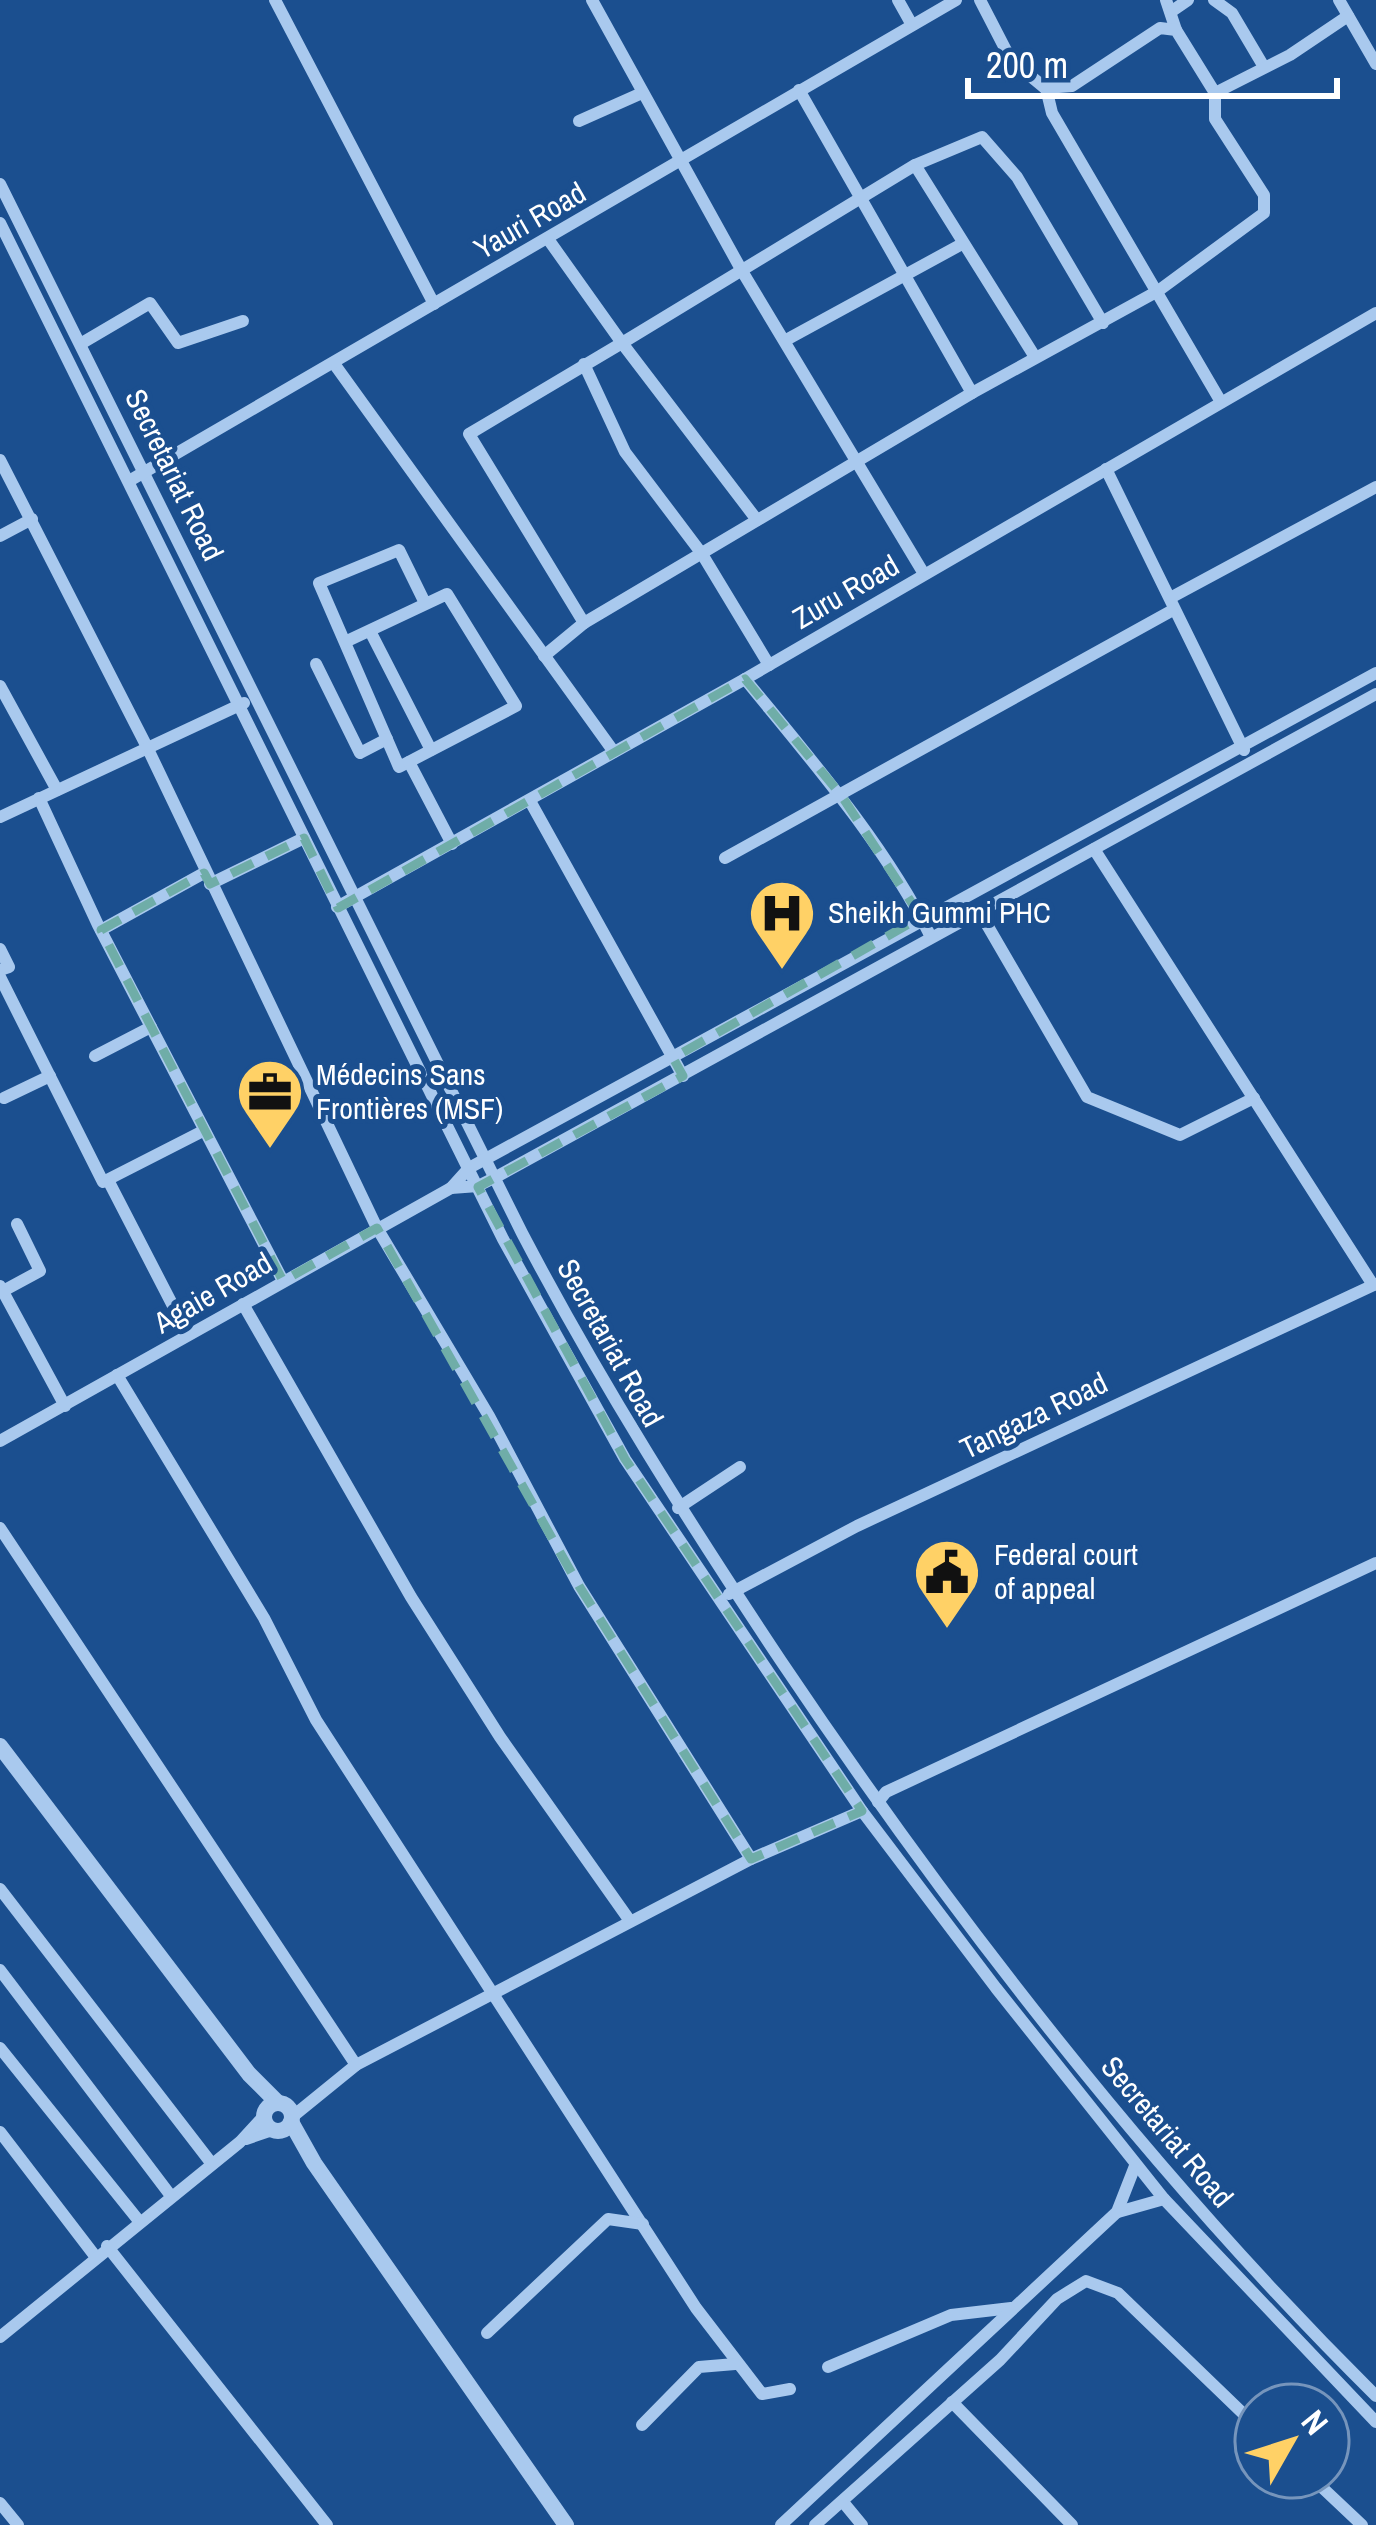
<svg xmlns="http://www.w3.org/2000/svg" width="1376" height="2525" font-family="'Archivo Narrow',sans-serif">
	<style>
		.lines { fill: none; stroke-linecap: round; stroke-linejoin: round }
		.minor { stroke: #a9c9ee; stroke-width: 12 }
		.tertiary { stroke: #a9c9ee; stroke-width: 16 }
		.marked { fill: none; stroke: #6fada8; stroke-width: 9; stroke-dasharray: 24 15; stroke-linejoin: round }
		.labels { text-anchor: middle; stroke-width: 10; stroke-linejoin: round; paint-order: stroke }
		.street-label { font-size: 30px; fill: #fff; stroke: #1b4f8f }
		.poi-label { font-size: 30px; fill: #fff; stroke: #1b4f8f; text-anchor: start }
	</style>
	<rect width="100%" height="100%" fill="#1b4f8f"/>
	<g class="lines">
		<g class="minor">
			<polyline points="275,0 434,304"/>
			<polyline points="592,0 742,271 924,574"/>
			<polyline points="898,0 912,25"/>
			<polyline points="1166,0 1176,30"/>
			<polyline points="1214,0 1232,13 1264,67"/>
			<polyline points="1339,0 1376,64"/>
			<polyline points="1172,11 1188,0"/>
			<polyline points="1046,88 1052,113 1221,402"/>
			<polyline points="799,90 972,393 1158,291 1264,213 1264,195 1215,119 1215,93 1176,30 1160,28 1072,86 1045,88 1011,60 980,0"/>
			<polyline points="1215,93 1290,55 1348,16"/>
			<polyline points="579,121 642,93"/>
			<polyline points="915,165 1035,357"/>
			<path d="M 0,184 L 522,1233 C 600,1382 688,1521 781,1661 C 957,1923 1152,2174 1376,2396"/>
			<polyline points="0,223 503,1239 625,1459 862,1811 996,1988 1164,2199 1376,2422"/>
			<polyline points="548,239 622,343 915,165 982,137 1017,177 1103,323"/>
			<polyline points="786,340 962,244"/>
			<polyline points="82,343 150,303 178,343 243,321"/>
			<polyline points="584,364 625,452 702,554 769,665"/>
			<polyline points="335,365 614,752"/>
			<polyline points="0,460 147,747 377,1228 489,1416 579,1586 751,1859"/>
			<polyline points="1106,469 1244,750"/>
			<polyline points="129,481 956,0"/>
			<polyline points="0,536 32,519"/>
			<polyline points="1172,597 1376,487"/>
			<polyline points="584,623 469,434 622,343 757,520"/>
			<polyline points="370,631 431,750"/>
			<polyline points="345,642 447,594 516,706 399,767 319,583 399,550 425,603"/>
			<polyline points="544,656 584,623 972,393"/>
			<polyline points="316,664 360,753 387,739"/>
			<path d="M 745,679 C 812,761 883,842 931,937"/>
			<polyline points="0,686 57,790"/>
			<polyline points="409,762 452,844"/>
			<polyline points="39,798 98,925 283,1281"/>
			<polyline points="530,801 683,1076"/>
			<polyline points="0,817 244,703"/>
			<polyline points="1094,849 1373,1285"/>
			<polyline points="725,858 1173,610"/>
			<polyline points="210,884 304,838"/>
			<polyline points="337,907 745,679 1376,313"/>
			<polyline points="979,911 1087,1097 1180,1135 1254,1098"/>
			<polyline points="101,930 204,873"/>
			<polyline points="0,949 9,967 0,970"/>
			<polyline points="0,977 103,1182 203,1131"/>
			<polyline points="95,1056 151,1027"/>
			<polyline points="4,1098 50,1076"/>
			<polyline points="108,1180 188,1335"/>
			<polyline points="451,1188 478,1186 496,1177 1376,694"/>
			<polyline points="0,1286 65,1406"/>
			<polyline points="3,1291 40,1271 17,1224"/>
			<polyline points="243,1304 411,1597 500,1737 630,1921"/>
			<polyline points="117,1375 264,1618 316,1720 696,2308 762,2394 790,2389"/>
			<polyline points="0,1441 451,1188 469,1168 1376,673"/>
			<polyline points="678,1508 740,1467"/>
			<polyline points="0,1528 356,2065"/>
			<polyline points="729,1594 857,1526 1376,1284"/>
			<polyline points="878,1802 886,1792 1376,1563"/>
			<polyline points="0,1889 212,2164"/>
			<polyline points="0,1970 171,2196"/>
			<polyline points="0,2048 139,2221"/>
			<polyline points="292,2117 356,2065 751,1859 862,1811"/>
			<polyline points="0,2132 95,2256"/>
			<polyline points="246,2139 272,2130"/>
			<polyline points="1118,2212 1164,2199"/>
			<polyline points="107,2246 327,2525"/>
			<polyline points="487,2333 608,2219 643,2224"/>
			<polyline points="0,2337 240,2142 263,2117"/>
			<polyline points="828,2367 951,2315 1011,2308"/>
			<polyline points="952,2402 1072,2525"/>
			<polyline points="642,2425 699,2367 735,2364"/>
			<polyline points="1311,2477 1362,2525"/>
			<polyline points="843,2502 862,2525"/>
			<polyline points="0,2503 18,2525"/>
			<polyline points="781,2525 1117,2212 1135,2166"/>
			<polyline points="815,2525 1000,2360 1057,2299 1086,2281 1118,2293 1256,2426"/>
		</g>
		<g class="tertiary">
			<polyline points="0,1746 249,2074 278,2103"/>
			<circle cx="278" cy="2117" r="14"/>
			<polyline points="291,2122 314,2163 566,2525"/>
		</g>
	</g>
	<path class="marked" d="M 745,679 L 841,795 L 921,917 L 673,1058 L 683,1076 L 478,1187 L 625,1459 L 862,1811 L 751,1859 L 579,1586 L 377,1228 L 283,1281 L 101,930 L 204,873 L 210,884 L 304,838 L 338,908 Z"/>
	<defs>
		<symbol id="hospital-pin" viewBox="-11 -11 22 30"><path d="M0 17L-7.5 6A9.5 9.5 0 1 1 7.5 6Z" fill="#ffd166" stroke="#1b4f8f"/><path d="M-5-5h3v3.5h4V-5h3V5h-3V1.5h-4V5h-3Z" fill="#111"/></symbol>
		<symbol id="office-pin" viewBox="-11 -11 22 30"><path d="M0 17L-7.5 6A9.5 9.5 0 1 1 7.5 6Z" fill="#ffd166" stroke="#1b4f8f"/><path d="M-6-3h4V-5.5h4V-3h4V5H-6ZM-1-4.5V-3h2v-1.5ZM-6 0V1H6V0Z" fill="#111"/></symbol>
		<symbol id="civic-pin" viewBox="-11 -11 22 30"><path d="M0 17L-7.5 6A9.5 9.5 0 1 1 7.5 6Z" fill="#ffd166" stroke="#1b4f8f"/><path d="M-.6-6.5H3V-4.5H.6V-3L4-1V1h2V6H-6V1h2V-1L-.6-3ZM-1.2 2.5V6h2.4V2.5Z" fill="#111"/></symbol>
	</defs>
	<g fill-rule="evenodd">
		<use href="#hospital-pin" x="744" y="875" width="76" height="104"/>
		<use href="#office-pin" x="232" y="1054" width="76" height="104"/>
		<use href="#civic-pin" x="909" y="1534" width="76" height="104"/>
	</g>
	<g class="labels">
		<g class="street-label">
			<text transform="translate(530 221) rotate(-30)" y="10">Yauri Road</text>
			<text transform="translate(174 475) rotate(64)" y="10">Secretariat Road</text>
			<text transform="translate(846 592) rotate(-30)" y="10">Zuru Road</text>
			<text transform="translate(213 1293) rotate(-30)" y="10">Agaie Road</text>
			<text transform="translate(610 1343) rotate(61)" y="10">Secretariat Road</text>
			<text transform="translate(1034 1416) rotate(-26)" y="10">Tangaza Road</text>
			<text transform="translate(1167 2132) rotate(50)" y="10">Secretariat Road</text>
		</g>
		<g class="poi-label">
			<text x="828" y="923">Sheikh Gummi PHC</text>
			<text x="316" y="1085">Médecins Sans<tspan x="316" dy="34">Frontières (MSF)</tspan></text>
			<text x="994" y="1565">Federal court<tspan x="994" dy="34">of appeal</tspan></text>
		</g>
	</g>
	<g transform="translate(1292 2441) rotate(51)"><circle r="57" fill="#1b4f8f" stroke="#7695bc" stroke-width="3"/>
	<path d="M0-9L21 45L0 30L-21 45Z" fill="#ffd166"/>
	<text y="-18" font-size="33" font-weight="bold" text-anchor="middle" fill="#ffffff">N</text>
	</g>
	<path d="M968 78v18h369v-18" fill="none" stroke="#ffffff" stroke-width="6"/>
	<text x="986" y="78" font-size="36" fill="#ffffff" stroke="#1b4f8f" stroke-width="9" paint-order="stroke">200 m</text>
</svg>
